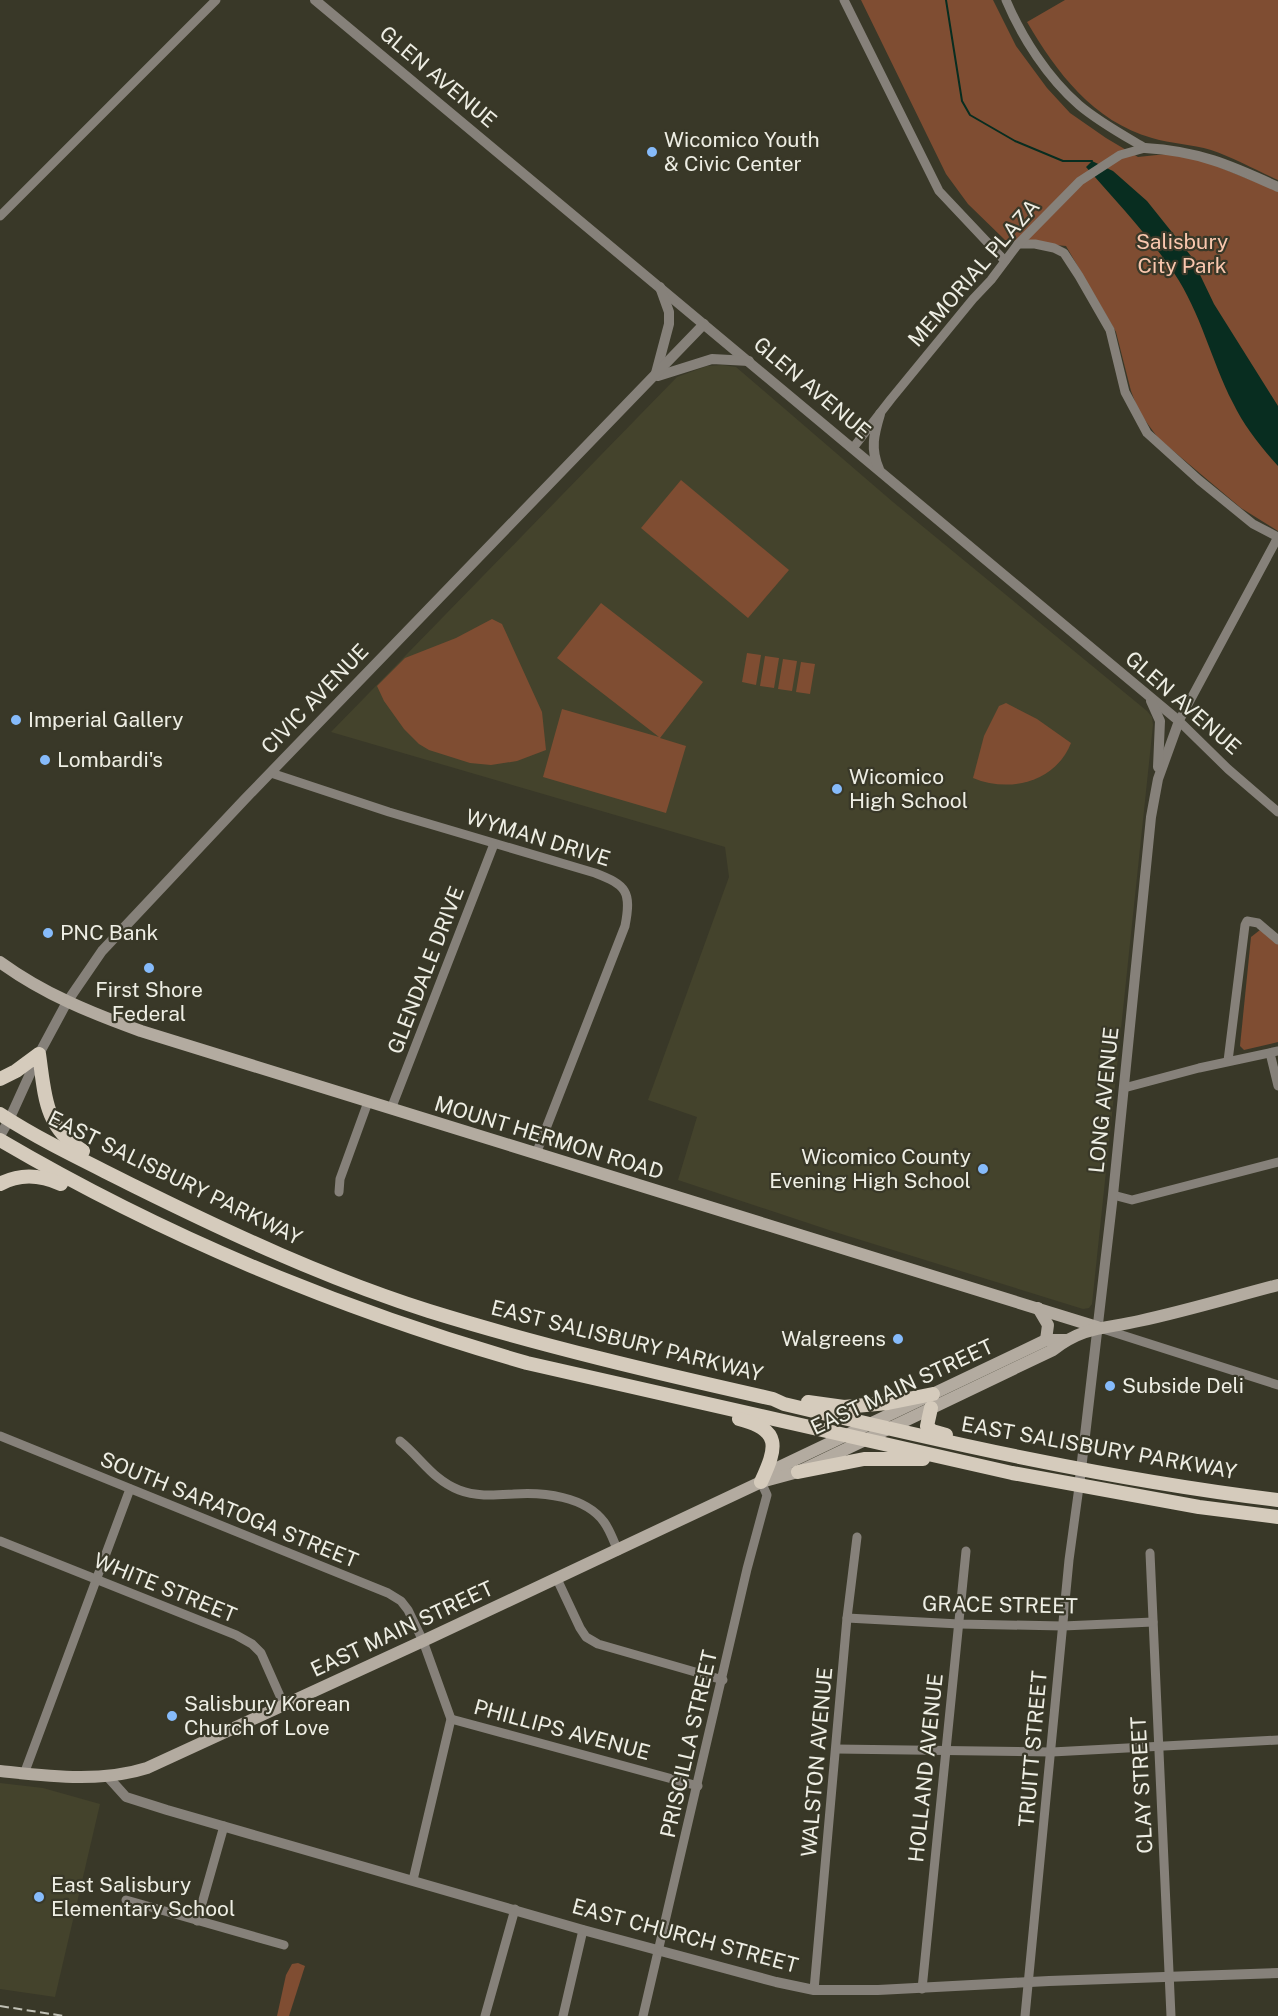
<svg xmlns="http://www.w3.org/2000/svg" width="1278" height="2016" font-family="'Public Sans',sans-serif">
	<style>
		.built { fill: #44432c }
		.green { fill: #7f4d32 }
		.water { fill: #082d20 }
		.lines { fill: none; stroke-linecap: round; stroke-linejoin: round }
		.stream { stroke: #082d20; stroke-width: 2 }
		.minor { stroke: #86817a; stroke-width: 9 }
		.tertiary { stroke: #86817a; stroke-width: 10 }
		.secondary { stroke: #b3aba0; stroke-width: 12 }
		.primary { stroke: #d5cbbc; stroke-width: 14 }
		.rail { stroke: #c0c0b5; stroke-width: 2; stroke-dasharray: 9 4.5; stroke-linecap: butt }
		.poi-dot { fill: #86bbfb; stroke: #393828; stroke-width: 2 }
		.labels { text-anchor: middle; stroke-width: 4.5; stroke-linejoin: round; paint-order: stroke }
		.street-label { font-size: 21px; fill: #eeeee4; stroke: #393828 }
		.poi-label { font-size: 21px; fill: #eeeee4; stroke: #393828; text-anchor: start }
		.park-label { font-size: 21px; fill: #f9c7ae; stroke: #393828 }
	</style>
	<rect width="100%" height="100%" fill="#393828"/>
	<g class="built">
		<polygon points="722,365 736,367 893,502 1147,711 1152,717 1153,725 1092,1304 1089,1308 1083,1309 835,1232 678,1180 697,1117 648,1100 729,877 725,847 331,732 677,377 707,366"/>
		<polygon points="0,1783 43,1788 100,1804 55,1997 0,1989"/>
	</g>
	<g class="green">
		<polygon points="861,0 993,0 1016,46 1047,88 1070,113 1106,138 1138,157 1166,154 1204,161 1278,191 1278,531 1241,508 1158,438 1139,412 1131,391 1116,332 1066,246 1005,240 968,204 946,174"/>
		<path d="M 1065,0 L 1278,0 L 1278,180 C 1256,170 1234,158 1211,150 C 1192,144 1171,144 1152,138 C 1093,121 1057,73 1027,22 Z"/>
		<polygon points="681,480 789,570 748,618 641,528"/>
		<polygon points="601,603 703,682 660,738 686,746 666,813 543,777 562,709 659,737 557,658"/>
		<polygon points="492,619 502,624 542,712 546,750 517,761 491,765 470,763 429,750 419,744 404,729 384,701 377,686 405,658 456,638"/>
		<polygon points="747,653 761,655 756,685 742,682"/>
		<polygon points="765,656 779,658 774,688 760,686"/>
		<polygon points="783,659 797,661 792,691 778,689"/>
		<polygon points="801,662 815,664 810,694 796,692"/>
		<path d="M 1006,703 L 1037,719 L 1071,743 C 1055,783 1009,793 973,778 L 984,736 L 999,706 Z"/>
		<polygon points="1260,930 1278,943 1278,1042 1244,1050 1240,1046 1251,937"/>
		<polygon points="298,1963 305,1966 289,2016 277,2016 286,1975 292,1964"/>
	</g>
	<path class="water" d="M 1092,161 L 1113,171 L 1147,201 L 1191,256 L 1214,304 L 1278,406 L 1278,466 C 1261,447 1244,426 1233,403 C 1211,360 1201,313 1174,273 C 1149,236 1116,201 1086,167 Z"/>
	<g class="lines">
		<polyline class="stream" points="946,0 962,101 970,115 1015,141 1063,161 1092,161"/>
		<g class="minor">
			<polyline points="844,0 939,191 1005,261"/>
			<path d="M 1006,0 C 1022,38 1048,78 1079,105 C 1099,122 1123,135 1145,148"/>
			<polyline points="0,216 216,0"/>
			<polyline points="1018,244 1035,244 1054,248 1064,253 1079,276 1110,330 1125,392 1147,433 1199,480 1253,524 1278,537"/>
			<polyline points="853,448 891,399 973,299 991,280 1018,244 1080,181 1120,155 1145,148"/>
			<polyline points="1278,537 1179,721 1228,769 1278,812"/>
			<path d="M 271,773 L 389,812 L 595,873 C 626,885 632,891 625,926 L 536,1154"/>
			<polyline points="1270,1053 1278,1086"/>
			<polyline points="1228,1061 1245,925 1247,921 1258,923 1278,940"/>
			<polyline points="1124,1088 1199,1068 1278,1051"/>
			<polyline points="391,1109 494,844"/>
			<polyline points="339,1192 340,1179 368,1102"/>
			<polyline points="1113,1195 1132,1200 1278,1162"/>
			<polyline points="1103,1329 1278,1385"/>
			<polyline points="0,1436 388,1593 401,1601 408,1610 423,1641 451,1719 413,1880"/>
			<path d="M 400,1441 C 421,1458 433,1480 459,1490 C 477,1497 496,1495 514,1494 C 543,1492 585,1496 604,1522 C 610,1530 614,1542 618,1551"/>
			<polyline points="0,1541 236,1635 252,1644 261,1653 284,1705"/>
			<polyline points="1150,1553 1171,2016"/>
			<polyline points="557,1579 580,1628 586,1637 598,1644 723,1680"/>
			<polyline points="847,1618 959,1624 1063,1626 1153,1622"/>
			<polyline points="451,1719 698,1786"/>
			<polyline points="836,1749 1052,1752 1278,1740"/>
			<polyline points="24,1774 130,1489"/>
			<polyline points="126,1900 284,1945"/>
			<polyline points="197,1921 224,1826"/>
			<polyline points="922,1989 966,1551"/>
			<polyline points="814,1990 847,1618 857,1537"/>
			<polyline points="485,2016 515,1909"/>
			<polyline points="563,2016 583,1930"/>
			<polyline points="643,2016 747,1569 767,1495 761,1482"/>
			<polyline points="1025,2016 1069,1560 1079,1487"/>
		</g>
		<g class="tertiary">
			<polyline points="315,0 1179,721 1158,779 1151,817 1113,1195 1079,1487"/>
			<path d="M 1145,148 C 1198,151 1230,165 1278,187"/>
			<polyline points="656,373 669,324 669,312 660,287"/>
			<polyline points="658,376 712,359 749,361"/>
			<path d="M 879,469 C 870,449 874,434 880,414"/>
			<polyline points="1151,701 1160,721 1158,767"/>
			<polyline points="0,1136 9,1120 39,1054 67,1002 102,951 245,799 704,324"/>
			<polyline points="108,1777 126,1797 167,1810 583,1930 776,1982 814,1990 878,1990 1049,1981 1278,1973"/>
		</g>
		<g class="secondary">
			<path d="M 0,962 C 44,994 91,1013 141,1031 L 1097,1327"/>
			<polyline points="1038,1308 1048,1325 1046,1340"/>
			<polyline points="764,1479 771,1471 1046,1340 1066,1340"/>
			<path d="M 0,1771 C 48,1776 100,1783 147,1768 L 423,1641 L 761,1482 L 798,1472 L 1053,1350 C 1084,1326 1104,1329 1139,1321 C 1186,1311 1232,1297 1278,1285"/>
		</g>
		<g class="primary">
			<path d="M 0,1079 L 16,1071 L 39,1054 C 45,1095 44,1127 83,1151"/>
			<path d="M 0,1114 C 43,1142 91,1164 136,1187 C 231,1234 328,1279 429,1311 C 542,1346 657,1373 773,1399 L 784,1404 C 948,1443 1111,1480 1278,1500"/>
			<path d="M 0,1140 C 165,1237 342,1310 527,1363 L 1012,1473 L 1199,1507 L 1278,1517"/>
			<path d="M 0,1184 C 20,1173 41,1175 61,1184"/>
			<polyline points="808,1402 844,1407 888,1403 933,1394"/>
			<polyline points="931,1408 927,1426 932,1431 946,1435"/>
			<path d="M 739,1419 C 782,1430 777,1447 761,1482"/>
			<polyline points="798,1472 864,1459 923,1459"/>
		</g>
		<polyline class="rail" points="0,2006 64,2016"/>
	</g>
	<g class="poi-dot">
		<circle cx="652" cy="152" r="6"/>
		<circle cx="16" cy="720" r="6"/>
		<circle cx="45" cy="760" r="6"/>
		<circle cx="837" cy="789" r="6"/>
		<circle cx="48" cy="933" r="6"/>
		<circle cx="149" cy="968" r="6"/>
		<circle cx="983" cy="1169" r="6"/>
		<circle cx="898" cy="1339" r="6"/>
		<circle cx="1110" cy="1386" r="6"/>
		<circle cx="172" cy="1716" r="6"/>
		<circle cx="39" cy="1897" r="6"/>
	</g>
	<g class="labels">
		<g class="street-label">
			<text transform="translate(438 77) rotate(40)" y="7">GLEN AVENUE</text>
			<text transform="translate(974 273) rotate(-49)" y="7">MEMORIAL PLAZA</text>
			<text transform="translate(812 388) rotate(40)" y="7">GLEN AVENUE</text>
			<text transform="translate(315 699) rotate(-46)" y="7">CIVIC AVENUE</text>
			<text transform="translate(1183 703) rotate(41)" y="7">GLEN AVENUE</text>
			<text transform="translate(538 838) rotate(17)" y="7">WYMAN DRIVE</text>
			<text transform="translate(426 970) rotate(-69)" y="7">GLENDALE DRIVE</text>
			<text transform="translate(1104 1100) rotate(-84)" y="7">LONG AVENUE</text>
			<text transform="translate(549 1138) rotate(17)" y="7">MOUNT HERMON ROAD</text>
			<text transform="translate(175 1178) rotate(26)" y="7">EAST SALISBURY PARKWAY</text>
			<text transform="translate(627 1341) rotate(14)" y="7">EAST SALISBURY PARKWAY</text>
			<text transform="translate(902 1387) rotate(-25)" y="7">EAST MAIN STREET</text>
			<text transform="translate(1099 1448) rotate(10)" y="7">EAST SALISBURY PARKWAY</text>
			<text transform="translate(229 1510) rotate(22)" y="7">SOUTH SARATOGA STREET</text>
			<text transform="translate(165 1588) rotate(22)" y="7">WHITE STREET</text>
			<text transform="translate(1000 1605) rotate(1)" y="7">GRACE STREET</text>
			<text transform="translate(402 1629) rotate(-25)" y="7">EAST MAIN STREET</text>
			<text transform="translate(562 1730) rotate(15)" y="7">PHILLIPS AVENUE</text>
			<text transform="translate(689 1744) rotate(-77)" y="7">PRISCILLA STREET</text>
			<text transform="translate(1033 1749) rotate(-85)" y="7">TRUITT STREET</text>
			<text transform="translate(817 1762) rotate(-85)" y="7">WALSTON AVENUE</text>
			<text transform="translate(926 1768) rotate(-84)" y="7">HOLLAND AVENUE</text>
			<text transform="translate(1142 1785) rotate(-93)" y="7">CLAY STREET</text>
			<text transform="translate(685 1936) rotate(15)" y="7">EAST CHURCH STREET</text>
		</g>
		<g class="poi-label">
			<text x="664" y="147">Wicomico Youth<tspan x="664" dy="24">&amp; Civic Center</tspan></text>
			<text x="28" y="727">Imperial Gallery</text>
			<text x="57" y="767">Lombardi's</text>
			<text x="849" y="784">Wicomico<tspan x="849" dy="24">High School</tspan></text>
			<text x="60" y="940">PNC Bank</text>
			<text x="149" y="997" text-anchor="middle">First Shore<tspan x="149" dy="24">Federal</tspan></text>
			<text x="971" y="1164" text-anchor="end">Wicomico County<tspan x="971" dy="24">Evening High School</tspan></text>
			<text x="886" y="1346" text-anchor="end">Walgreens</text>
			<text x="1122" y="1393">Subside Deli</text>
			<text x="184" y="1711">Salisbury Korean<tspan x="184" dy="24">Church of Love</tspan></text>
			<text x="51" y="1892">East Salisbury<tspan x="51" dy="24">Elementary School</tspan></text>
		</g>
		<g class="park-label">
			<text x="1182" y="249">Salisbury<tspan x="1182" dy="24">City Park</tspan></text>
		</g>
	</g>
</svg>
